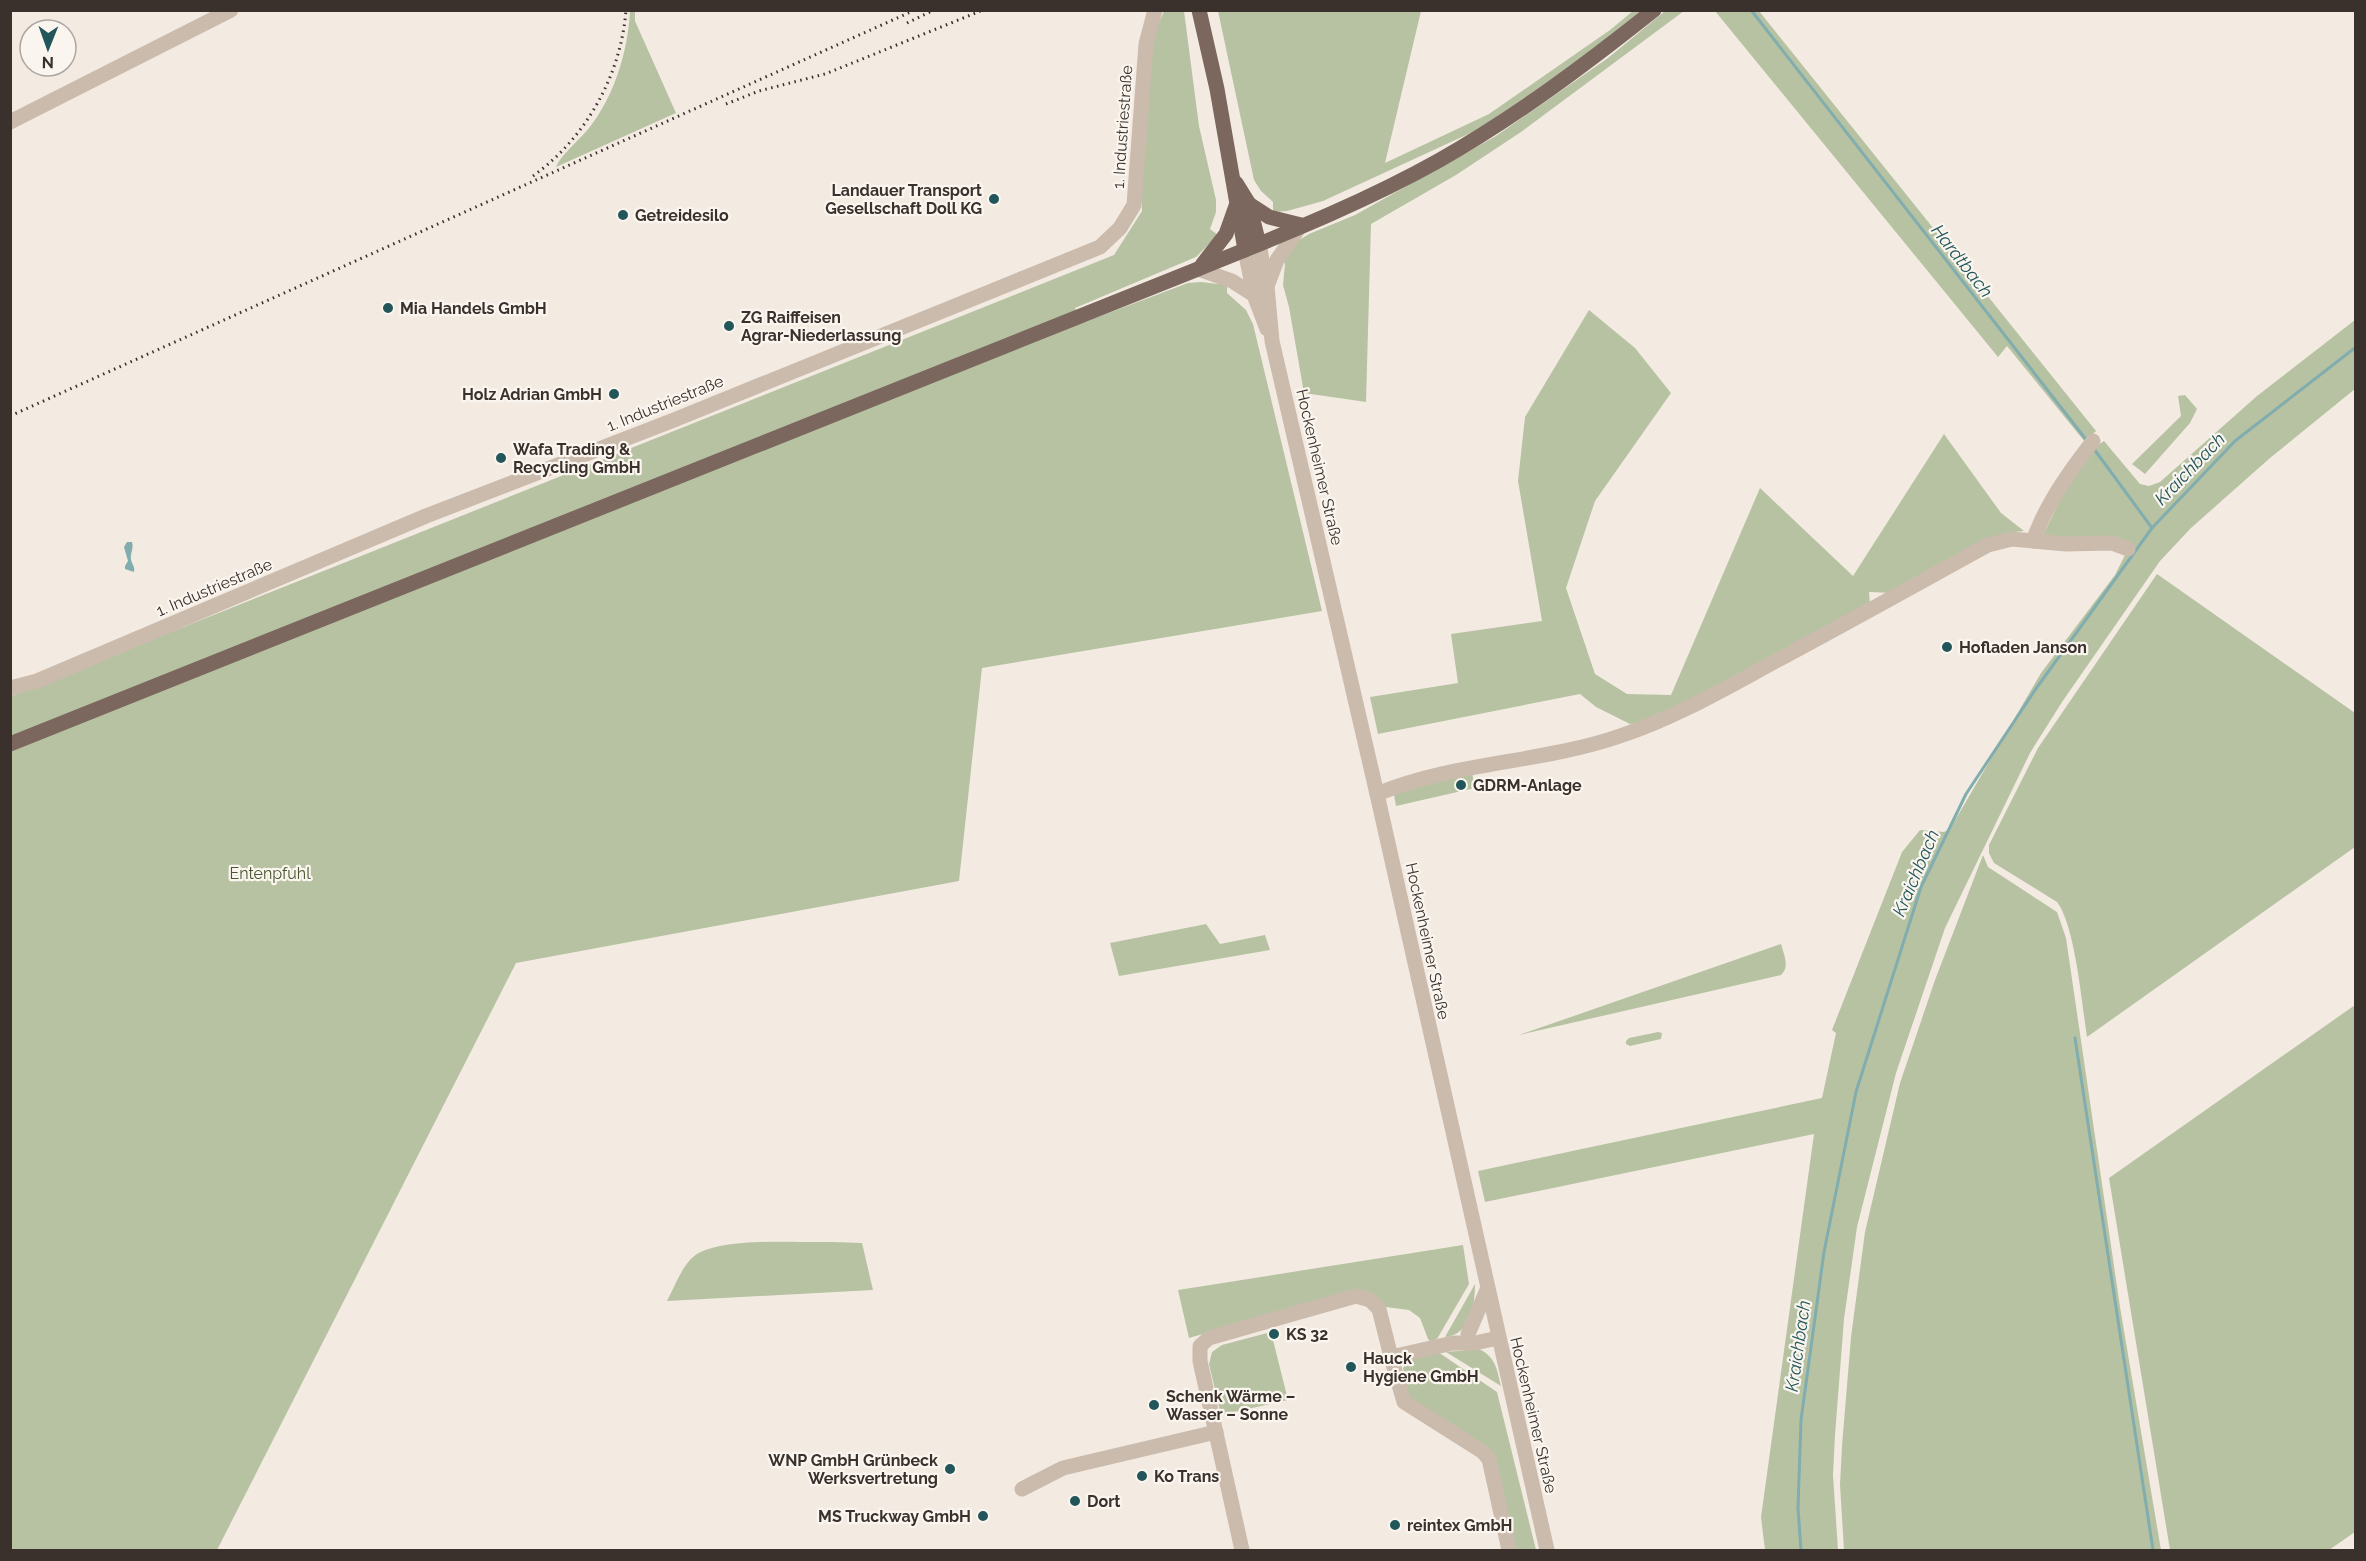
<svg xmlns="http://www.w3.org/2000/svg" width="2366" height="1561" font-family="Raleway,sans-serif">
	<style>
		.green { fill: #b7c2a2 }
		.water { fill: #81adaf }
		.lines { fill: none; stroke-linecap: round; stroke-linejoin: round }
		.stream { stroke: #81adaf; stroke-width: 3 }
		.minor { stroke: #cbbbad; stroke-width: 15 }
		.major { stroke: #7b675e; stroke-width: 15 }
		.rail { stroke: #3a302c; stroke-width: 3; stroke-dasharray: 1.5 4.5; stroke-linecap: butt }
		.poi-dot { fill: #22565a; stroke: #faf5ee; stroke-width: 2 }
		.labels { text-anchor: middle; stroke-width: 4.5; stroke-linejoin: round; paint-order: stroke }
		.street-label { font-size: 16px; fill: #3a302c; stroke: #faf5ee }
		.poi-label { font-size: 16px; font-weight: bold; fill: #3a302c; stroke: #faf5ee; text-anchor: start }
		.park-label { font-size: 16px; fill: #495730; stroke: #faf5ee }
		.water-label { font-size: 18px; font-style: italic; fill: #22565a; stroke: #faf5ee }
	</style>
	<rect width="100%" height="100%" fill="#f3ebe2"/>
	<g class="green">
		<path d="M 630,11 L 635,11 L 635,21 L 676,113 L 556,167 C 562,153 579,141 589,128 C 614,97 628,51 630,11 Z"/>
		<polygon points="1164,11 1184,11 1199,126 1216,200 1216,212 1210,229 1218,235 1196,257 1075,308 1082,323 1188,283 1201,282 1227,285 1227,293 1246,310 1253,324 1322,611 982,668 959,881 516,963 217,1550 11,1550 11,696 1114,255 1142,211 1141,178 1150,43"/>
		<polygon points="1218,11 1421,11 1385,163 1489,114 1610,30 1633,11 1646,11 1567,69 1477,130 1323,201 1287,211 1273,212 1273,202 1261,191 1254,180"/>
		<polygon points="1665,11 1684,11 1521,132 1456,175 1371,224 1366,402 1304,393 1289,307 1283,285 1285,264 1282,259 1299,240 1309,234 1355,215 1496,136 1608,58"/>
		<polygon points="1715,11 1759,11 2096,431 2085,442 2007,346 1998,357"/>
		<polygon points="1589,310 1635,348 1671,393 1595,501 1566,588 1595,674 1627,694 1671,695 1760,488 1853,576 1944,434 2001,513 2024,531 2006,533 1892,593 1869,592 1870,605 1652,720 1630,724 1596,707 1580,694 1378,734 1370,697 1458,683 1451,634 1542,621 1518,481 1525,417"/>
		<polygon points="2355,320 2355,389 2270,458 2191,528 2160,561 2062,702 2030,753 1945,928 1896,1073 1857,1227 1844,1319 1835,1435 1833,1475 1838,1550 1765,1550 1761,1517 1814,1134 1485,1202 1478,1171 1822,1098 1836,1033 1832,1030 1902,852 1920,830 1944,832 1950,829 2041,673 2115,575 2131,543 2109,538 2042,537 2081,457 2104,441 2140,484 2149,486 2160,482 2257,396"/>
		<polygon points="2185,395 2197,409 2190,423 2145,474 2132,464 2181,416 2178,396"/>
		<path d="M 2157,574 L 2355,713 L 2355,847 L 2087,1037 C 2082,1005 2075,925 2057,902 L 1994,863 L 1989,853 L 1989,845 L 2038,748 Z"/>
		<polygon points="1472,773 1475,788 1396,806 1393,789"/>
		<polygon points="1983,855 1988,867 2057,912 2066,938 2120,1307 2161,1550 1844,1550 1840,1485 1842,1446 1851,1337 1865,1232 1900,1083 1935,980"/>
		<polygon points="1206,924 1220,944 1265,935 1270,950 1119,976 1110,943"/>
		<path d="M 1781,944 C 1784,955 1790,967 1781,975 L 1519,1035 Z"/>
		<polygon points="2355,1005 2355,1532 2329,1550 2170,1550 2109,1178"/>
		<polygon points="1658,1032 1662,1033 1661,1039 1630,1046 1626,1044 1626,1041 1629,1038"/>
		<path d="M 833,1242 L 862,1243 L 873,1290 L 667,1301 C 675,1286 681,1268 693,1257 C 718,1236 799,1243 833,1242 Z"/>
		<polygon points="1463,1245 1469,1284 1437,1339 1430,1341 1428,1339 1420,1318 1409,1310 1386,1307 1348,1292 1189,1338 1178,1290"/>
		<path d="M 1475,1284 C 1475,1305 1470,1335 1445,1337 Z"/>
		<polygon points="1271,1332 1288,1400 1221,1415 1209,1364 1212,1352 1222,1345"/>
		<path d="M 1479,1349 C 1496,1357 1497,1370 1501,1386 L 1446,1352 Z"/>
		<polygon points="1438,1352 1497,1392 1536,1550 1516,1550 1495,1456 1410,1398 1406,1392 1403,1368 1409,1360"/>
	</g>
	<path class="water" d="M 127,542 L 132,542 C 134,549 130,553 131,560 C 133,566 135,567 134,572 L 125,569 L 125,566 L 128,561 L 124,547 Z"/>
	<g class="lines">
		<g class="stream">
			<polyline points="1751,10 2088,442"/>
			<polyline points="2094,449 2152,528"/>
			<polyline points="2075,1038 2153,1550"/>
			<polyline points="1801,1550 1798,1508 1801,1420 1824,1252 1856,1092 1921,887 1966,794 2035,690 2152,528 2235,441 2356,347"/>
		</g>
		<g class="minor">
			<polyline points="10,122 231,10"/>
			<polyline points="1259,244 1267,286 1272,341 1377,794 1547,1550"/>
			<polyline points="1245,250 1254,295 1267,329"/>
			<polyline points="1198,269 1232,281 1254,295"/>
			<polyline points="1267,286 1277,260 1301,225"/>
			<path d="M 2033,541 C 2046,504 2069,472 2093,441"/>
			<polyline points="10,688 37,681 426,516 674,420 1100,247 1120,228 1134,205 1146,44 1155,10"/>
			<path d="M 1377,794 C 1453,762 1542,763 1620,736 C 1675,718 1726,688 1776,661 C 1847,623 1917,584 1988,545 L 2012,539 L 2066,544 L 2112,543 L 2128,549"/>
			<polyline points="1468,1334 1487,1290"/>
			<polyline points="1498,1338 1475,1343 1453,1343 1391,1357 1404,1402 1483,1452 1489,1459 1509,1550"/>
			<polyline points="1022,1489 1063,1468 1216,1432"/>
			<polyline points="1242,1550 1200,1361 1200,1346 1209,1338 1356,1296 1370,1300 1379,1309 1391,1357"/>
		</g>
		<g class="major">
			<polyline points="1199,10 1217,89 1245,250"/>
			<polyline points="1236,183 1249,204 1259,244"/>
			<polyline points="1249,204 1269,217 1301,225"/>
			<polyline points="1202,265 1226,234 1236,206"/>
			<path d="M 10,744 L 1198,269 C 1279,236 1361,204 1438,161 C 1514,118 1585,65 1654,10"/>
		</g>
		<g class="rail">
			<polyline points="907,23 934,10"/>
			<polyline points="726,104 759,91 825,74 983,10"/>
			<path d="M 533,176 C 586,138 621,75 626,10"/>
			<polyline points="10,416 915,10"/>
		</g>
	</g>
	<g class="poi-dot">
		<circle cx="994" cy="199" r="6"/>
		<circle cx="623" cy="215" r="6"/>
		<circle cx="388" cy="308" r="6"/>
		<circle cx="729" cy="326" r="6"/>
		<circle cx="614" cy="394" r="6"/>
		<circle cx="501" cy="458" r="6"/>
		<circle cx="1947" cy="647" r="6"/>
		<circle cx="1461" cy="785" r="6"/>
		<circle cx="1274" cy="1334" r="6"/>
		<circle cx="1351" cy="1367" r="6"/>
		<circle cx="1154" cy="1405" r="6"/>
		<circle cx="950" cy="1469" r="6"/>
		<circle cx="1142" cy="1476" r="6"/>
		<circle cx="1075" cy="1501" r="6"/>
		<circle cx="983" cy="1516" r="6"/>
		<circle cx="1395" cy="1525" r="6"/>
	</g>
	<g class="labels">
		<g class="street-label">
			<text transform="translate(1122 127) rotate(-86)" y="6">1. Industriestraße</text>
			<text transform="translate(665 403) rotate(-22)" y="6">1. Industriestraße</text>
			<text transform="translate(1320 467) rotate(77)" y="6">Hockenheimer Straße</text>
			<text transform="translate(214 587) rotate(-23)" y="6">1. Industriestraße</text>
			<text transform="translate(1428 941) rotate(78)" y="6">Hockenheimer Straße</text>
			<text transform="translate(1534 1415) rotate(77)" y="6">Hockenheimer Straße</text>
		</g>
		<g class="poi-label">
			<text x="982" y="196" text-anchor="end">Landauer Transport<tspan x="982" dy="18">Gesellschaft Doll KG</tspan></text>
			<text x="635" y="221">Getreidesilo</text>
			<text x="400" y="314">Mia Handels GmbH</text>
			<text x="741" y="323">ZG Raiffeisen<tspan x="741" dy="18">Agrar-Niederlassung</tspan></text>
			<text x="602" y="400" text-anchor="end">Holz Adrian GmbH</text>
			<text x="513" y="455">Wafa Trading &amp;<tspan x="513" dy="18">Recycling GmbH</tspan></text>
			<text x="1959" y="653">Hofladen Janson</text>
			<text x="1473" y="791">GDRM-Anlage</text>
			<text x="1286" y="1340">KS 32</text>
			<text x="1363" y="1364">Hauck<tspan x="1363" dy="18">Hygiene GmbH</tspan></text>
			<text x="1166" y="1402">Schenk Wärme –<tspan x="1166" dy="18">Wasser – Sonne</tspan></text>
			<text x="938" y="1466" text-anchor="end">WNP GmbH Grünbeck<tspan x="938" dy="18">Werksvertretung</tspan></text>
			<text x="1154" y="1482">Ko Trans</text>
			<text x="1087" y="1507">Dort</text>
			<text x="971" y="1522" text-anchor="end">MS Truckway GmbH</text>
			<text x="1407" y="1531">reintex GmbH</text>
		</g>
		<g class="park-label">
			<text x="270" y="879">Entenpfuhl</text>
		</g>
		<g class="water-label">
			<text transform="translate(1962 261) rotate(52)" y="6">Hardtbach</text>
			<text transform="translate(2190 469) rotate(-46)" y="6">Kraichbach</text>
			<text transform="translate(1916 873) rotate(-67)" y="6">Kraichbach</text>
			<text transform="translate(1798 1346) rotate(-82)" y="6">Kraichbach</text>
		</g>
	</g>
	<rect width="2366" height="1561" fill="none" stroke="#3a302c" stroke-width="24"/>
	<g transform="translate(48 48) rotate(181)"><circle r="28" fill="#faf5ee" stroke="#ada6a0" stroke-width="1.5"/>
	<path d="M0-4.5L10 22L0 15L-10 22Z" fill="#22565a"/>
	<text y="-9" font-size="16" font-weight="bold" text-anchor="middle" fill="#3a302c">N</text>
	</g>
</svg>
